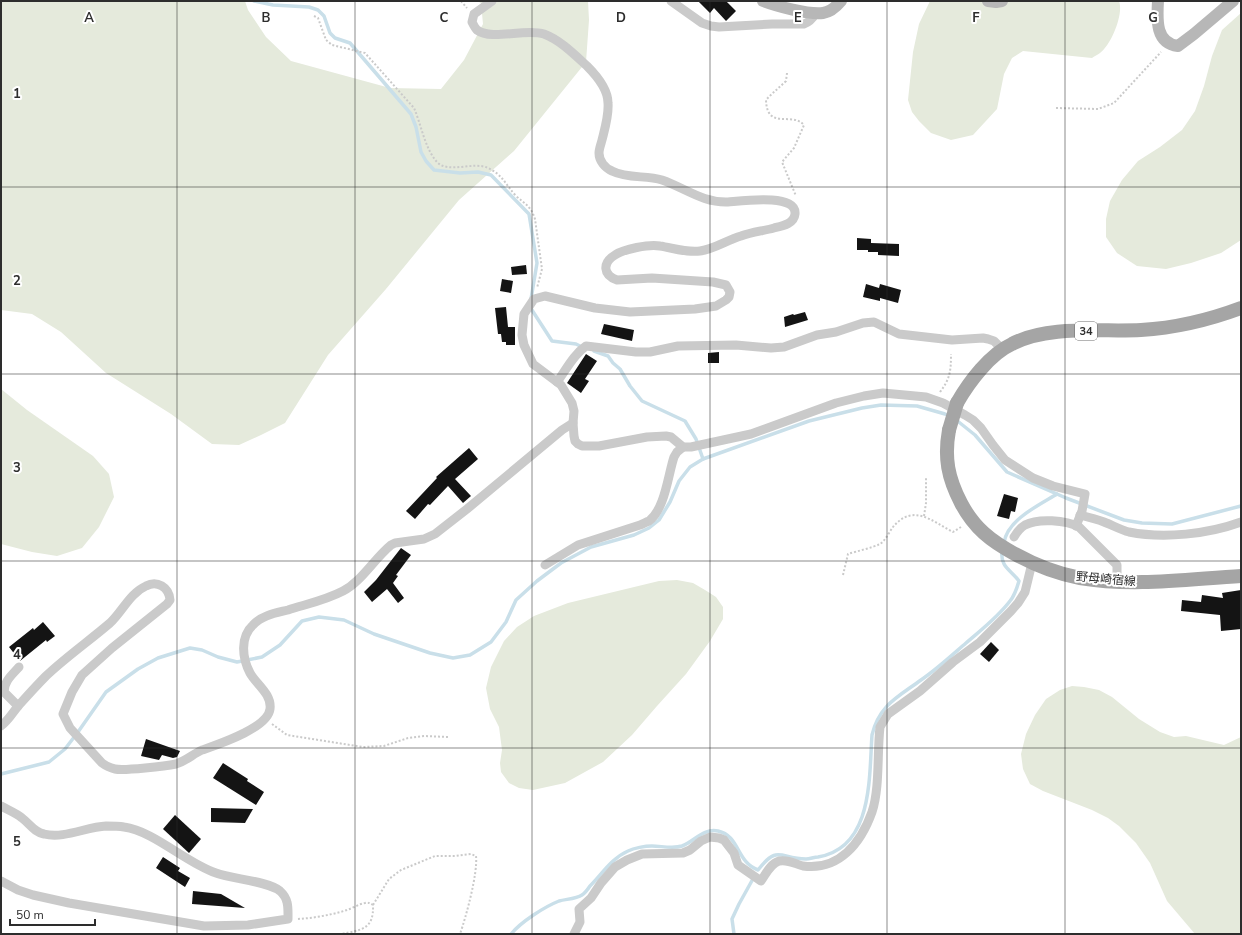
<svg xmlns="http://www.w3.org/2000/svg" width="1242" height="935" font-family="'Nunito Sans','Noto Sans JP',sans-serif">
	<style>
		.green { fill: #e5eadc }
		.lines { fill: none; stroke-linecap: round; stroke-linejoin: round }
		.stream { stroke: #c9dfe9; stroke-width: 3.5 }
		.building { fill: #141414 }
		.path { stroke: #cacaca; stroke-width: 2; stroke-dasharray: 2 2; stroke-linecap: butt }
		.street { stroke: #cacaca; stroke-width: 9 }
		.secondary { stroke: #b7b7b7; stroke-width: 12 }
		.primary { stroke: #a5a5a5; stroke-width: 14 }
		.primary-bridge { stroke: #a5a5a5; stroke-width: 14 }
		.grid { fill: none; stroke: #2d2d2d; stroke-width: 1; stroke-opacity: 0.55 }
		.labels { text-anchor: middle; stroke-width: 4; stroke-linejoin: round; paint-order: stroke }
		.shield { fill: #fff; stroke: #6c6c6c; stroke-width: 1 }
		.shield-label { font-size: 11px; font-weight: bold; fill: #2d2d2d }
		.street-label { font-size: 12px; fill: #2d2d2d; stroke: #fff }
		.grid-label { font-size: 13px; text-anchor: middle; font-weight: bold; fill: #2d2d2d; stroke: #fff; stroke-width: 4; stroke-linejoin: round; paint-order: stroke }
	</style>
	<rect width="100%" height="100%" fill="#fff"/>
	<g class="green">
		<polygon points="1,1 245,1 248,10 266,37 291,61 390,88 441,89 464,60 483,24 481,3 477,1 588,1 589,20 586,62 514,151 459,200 386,289 328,355 285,423 261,435 239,445 212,444 171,414 106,373 61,332 32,314 1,310"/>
		<path d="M 930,1 L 1119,1 C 1124,14 1111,45 1100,53 C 1098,55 1094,56 1092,58 L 1023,51 L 1012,58 L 1004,74 L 997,109 L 973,135 L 951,140 L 931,133 L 919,121 L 912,112 L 908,100 L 913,52 L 919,24 Z"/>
		<polygon points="1241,13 1241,240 1221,253 1191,263 1166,269 1137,266 1117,253 1106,237 1106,219 1110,201 1122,180 1138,161 1160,147 1182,130 1195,111 1204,86 1212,56 1222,30"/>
		<polygon points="1,389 27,410 93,456 109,474 114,497 99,527 82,548 57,556 32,552 1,544"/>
		<polygon points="677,580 693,583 705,590 716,597 723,607 723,619 710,641 686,674 657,706 632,735 603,762 565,783 533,790 519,788 509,783 501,772 500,763 502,750 499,727 490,709 486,688 491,667 504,641 517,627 534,616 568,603 659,581"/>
		<polygon points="1072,686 1084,687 1099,690 1112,697 1139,719 1160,732 1174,737 1186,736 1224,745 1241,737 1241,934 1195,934 1167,901 1150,863 1136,843 1119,826 1108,818 1092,810 1043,791 1030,784 1023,769 1021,754 1026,734 1035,715 1046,699 1060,690"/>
	</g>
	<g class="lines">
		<g class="stream">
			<polyline points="254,1 273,5 309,7 318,10 324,16 330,33 335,38 350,43 411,114 416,127 421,152 426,161 434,170 460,173 478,172 491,175 529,214 537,263 531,299"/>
			<polyline points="530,307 552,341 576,344 582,347"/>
			<polyline points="594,351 608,356 613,363 620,369 630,386 642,401 685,421 696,439 703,459"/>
			<polyline points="955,419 975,435 1007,472 1066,498 1124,520 1142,523 1172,524 1241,506"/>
			<path d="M 1004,543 C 1007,520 1039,505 1057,494"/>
			<polyline points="1,774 49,762 65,749 78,732 106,692 138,669 158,658 190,648 202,650 218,657 237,662 262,657 280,645 302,621 319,617 344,620 374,634 430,653 453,658 470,655 491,642 506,622 516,600 537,581 561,563 591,547 634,535 649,528 659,520 670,502 679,481 690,467 703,459 809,421 862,408 881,405 917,406 945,414 950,416"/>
			<path d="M 511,934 C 521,922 544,907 559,901 C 566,899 576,899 582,895 C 585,893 588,889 590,886 C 602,874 612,858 628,851 C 634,848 645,846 652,846 C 661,846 673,849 682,846 C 695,841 703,828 718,831 C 740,836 736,862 758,870 C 778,844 780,859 806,859 C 810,859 814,857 818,857 C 873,848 869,778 872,735 C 879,705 898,697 921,680 C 937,669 951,656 966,643 C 981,630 998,617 1010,601 C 1015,595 1017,588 1019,581 C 1011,570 1000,567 1002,551"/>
			<polyline points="734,934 732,919 739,904 754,877"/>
		</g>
	</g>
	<g class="building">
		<polygon points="698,1 726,1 736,11 726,21 714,8 710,13"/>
		<polygon points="857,238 871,239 871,243 899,244 899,256 878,255 878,252 868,252 868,250 857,250"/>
		<polygon points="526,265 527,274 512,275 511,267"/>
		<polygon points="502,279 513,281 511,293 500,291"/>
		<polygon points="866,284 879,288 880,284 901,290 898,303 880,298 880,301 863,297"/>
		<polygon points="506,307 508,327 515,327 515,345 506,345 506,342 502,342 501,334 498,334 495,308"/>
		<polygon points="805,312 808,320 785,327 784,317 793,314 794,315"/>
		<polygon points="604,324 634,330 632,341 601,334"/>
		<polygon points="719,352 719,363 708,363 708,353"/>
		<polygon points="586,354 597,361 585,379 589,381 581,393 567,383"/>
		<polygon points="469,448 478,459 455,479 471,496 463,503 448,486 430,505 428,504 415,519 406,511 437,478 436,477"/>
		<polygon points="1004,494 1018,498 1015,512 1011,511 1009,519 997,516"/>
		<polygon points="401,548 411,555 396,575 398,576 393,583 404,598 398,603 387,589 372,602 364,592 376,580"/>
		<polygon points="1241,590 1241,629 1221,631 1220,615 1181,611 1182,600 1201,602 1202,595 1223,598 1222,593"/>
		<polygon points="43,622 55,636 47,642 46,640 20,661 9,647 33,628 34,630"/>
		<polygon points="991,642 999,650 989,662 980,654"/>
		<polygon points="146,739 180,751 177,757 173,758 162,755 159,760 141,756"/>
		<polygon points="223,763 248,779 247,781 264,792 256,805 213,778"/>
		<polygon points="211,808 253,809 245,823 211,822"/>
		<polygon points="175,815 201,839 189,853 163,829"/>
		<polygon points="163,857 180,868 178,871 190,878 185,887 156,868"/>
		<polygon points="193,891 221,894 245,908 192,904"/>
	</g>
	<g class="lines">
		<g class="path">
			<polyline points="461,1 467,8"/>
			<path d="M 314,16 L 318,18 L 326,40 L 332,45 L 365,53 L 414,108 C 421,124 425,149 437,162 C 448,174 474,161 488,168 C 503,175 505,184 516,196 C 525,204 531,206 535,219 L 542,269 L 537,288"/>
			<path d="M 787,73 L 786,81 C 779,88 772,93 766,100 C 767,131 792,111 804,125 L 794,148 L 782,162 L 796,196"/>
			<polyline points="1056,108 1098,109 1114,103 1161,52"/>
			<path d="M 940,392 C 950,379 951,371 951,354"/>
			<polyline points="924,516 926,503 926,477"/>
			<path d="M 843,575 L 848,554 C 857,551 872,548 880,544 C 886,540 889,532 893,527 C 913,503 932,521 953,532 L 961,527"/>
			<polyline points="272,724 287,735 363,747 384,746 408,738 424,736 449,737"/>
			<path d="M 373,905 L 389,879 L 401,870 L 435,856 L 455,856 L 471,854 L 476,856 C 478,873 466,917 460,934"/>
			<path d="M 298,919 C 314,918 331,915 347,910 C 353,908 359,904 365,903 C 368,902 370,903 373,905 C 374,929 362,930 341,934"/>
		</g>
		<g class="street">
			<path d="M 492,1 L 474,14 L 472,22 C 473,24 475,28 477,30 C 492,41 525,28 544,34 C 560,40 574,54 587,66 C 596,75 608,90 608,103 C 609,115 605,128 602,140 C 601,144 599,149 599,153 C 599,161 605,168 612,171 C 628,179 646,175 662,180 C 685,188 703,203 728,202 C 741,201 797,193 795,214 C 794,224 782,226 774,228 C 763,231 752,232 741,236 C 727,240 715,249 700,251 C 687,253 673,248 660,246 C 649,244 624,249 615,255 C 602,263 603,275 617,280 L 652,278 L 713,282 L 726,285 L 730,292 L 729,297 L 726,300 L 716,306 L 695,309 L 630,312 L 595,308 L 545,296 L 534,299 L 524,314 L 522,335 L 524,345 L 533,364 L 561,385 L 572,403 L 574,411 L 573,423 L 574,436 L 575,441 L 578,444 L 582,446 L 599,446 L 647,437 L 666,436 L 671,437 L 683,447 L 691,447 L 751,434 L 836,403 L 864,396 L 883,393 L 926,397 L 943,403 L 965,415 L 973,420 L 981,428 L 993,445 L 1005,460 L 1033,478 L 1053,486 L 1085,494 L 1082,511 L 1076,526"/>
			<path d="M 671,1 L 702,23 L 711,26 L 719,27 L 772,24 L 804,24 C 810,22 813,18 816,13"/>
			<path d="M 557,382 C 566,370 573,355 586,346 L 636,352 L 650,352 L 678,346 L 736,345 L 771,348 L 784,347 L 817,335 L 836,332 L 863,323 L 874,322 L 899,334 L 952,340 L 983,338 L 988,339 L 994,341 L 1003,350"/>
			<path d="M 1080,515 C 1088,517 1096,519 1104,522 C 1112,525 1121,530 1129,532 C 1164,539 1208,534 1241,522"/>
			<path d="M 1014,537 C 1017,532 1020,528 1025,525 C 1038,518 1066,520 1079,527 L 1117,565 L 1117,582"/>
			<path d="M 545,565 L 578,545 L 640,525 C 643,524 646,522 649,521 C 665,509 668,475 674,457 L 677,452 L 683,447"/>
			<path d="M 18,706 L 4,692 C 4,681 12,675 19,667"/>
			<path d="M 1,726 C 9,720 13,712 19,705 C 28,695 37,685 46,676 C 66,657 89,641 110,623 C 122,612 130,593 146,586 C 157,580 169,587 170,600 L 167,604 L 112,648 L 82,675 L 72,692 L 63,714 L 70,728 L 102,763 C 106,766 110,768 115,769 C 124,771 166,766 176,764 C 186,761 193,754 202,750 C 219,744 268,728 270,709 C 272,694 256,684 250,673 C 242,658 240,637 253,625 C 262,615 276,613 288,610 C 307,604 326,600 343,591 C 362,581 374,559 391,545 L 395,543 L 424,539 L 435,534 L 467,509 L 562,430 L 573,423"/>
			<path d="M 1,806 C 8,810 16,813 22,818 C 30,824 34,832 44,834 C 64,839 86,827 106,826 C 112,826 118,826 124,827 C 154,831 186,863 216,873 C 232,879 268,881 280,891 C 289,899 288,908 288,919 L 248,925 L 204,926 L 69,903 L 33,895 L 18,890 L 1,881"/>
			<path d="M 574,934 L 580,922 L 579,909 L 591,898 L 601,883 L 615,867 L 627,860 L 642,854 L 683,853 L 690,850 L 701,841 L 710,837 L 719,838 L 724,840 L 734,853 L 738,865 L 761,881 C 766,874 770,864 779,861 C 788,859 795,864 803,866 C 839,871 861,843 872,812 C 880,788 877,753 880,727 L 888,714 L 920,691 L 953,662 L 980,642 L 1011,611 L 1018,603 L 1025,592 L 1032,563"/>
		</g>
		<g class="secondary">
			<path d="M 763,1 C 776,6 809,15 823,13 C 831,12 836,7 841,1"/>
			<polyline points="988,1 996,2 1002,1"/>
			<path d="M 1158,1 C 1157,19 1155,43 1178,46 L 1194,34 L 1233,1"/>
		</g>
		<g class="primary">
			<path d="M 957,403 C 969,382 990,354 1012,344 C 1048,325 1101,332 1141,330 C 1175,328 1209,320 1241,308"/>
			<path d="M 949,430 C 944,458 948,478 961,503 C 974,528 991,541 1015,554 C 1035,565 1058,574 1080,578 C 1133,587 1188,579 1241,576"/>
		</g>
		<polyline class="primary-bridge" points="949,430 957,403"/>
	</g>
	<path class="grid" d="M 177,1 L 177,934M 355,1 L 355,934M 532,1 L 532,934M 710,1 L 710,934M 887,1 L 887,934M 1065,1 L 1065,934M 1,187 L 1241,187M 1,374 L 1241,374M 1,561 L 1241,561M 1,748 L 1241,748"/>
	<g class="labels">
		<rect class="shield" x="1075" y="322" width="22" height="18" rx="3"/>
		<g class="shield-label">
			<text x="1086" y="335">34</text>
		</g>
		<g class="street-label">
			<text transform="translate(1106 579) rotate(5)" y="4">野母崎宿線</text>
		</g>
	</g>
	<g class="grid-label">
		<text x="89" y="22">A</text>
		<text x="266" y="22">B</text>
		<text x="444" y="22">C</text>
		<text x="621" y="22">D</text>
		<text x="798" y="22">E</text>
		<text x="976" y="22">F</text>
		<text x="1153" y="22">G</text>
		<text x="17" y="98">1</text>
		<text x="17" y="285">2</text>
		<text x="17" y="472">3</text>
		<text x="17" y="659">4</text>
		<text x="17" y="846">5</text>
	</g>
	<rect width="1242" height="935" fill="none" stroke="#2d2d2d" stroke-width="4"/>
	<path d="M10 919v6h85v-6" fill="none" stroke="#2d2d2d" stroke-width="2"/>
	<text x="16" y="919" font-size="12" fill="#2d2d2d" stroke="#ffffff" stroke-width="3" paint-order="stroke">50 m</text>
</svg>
